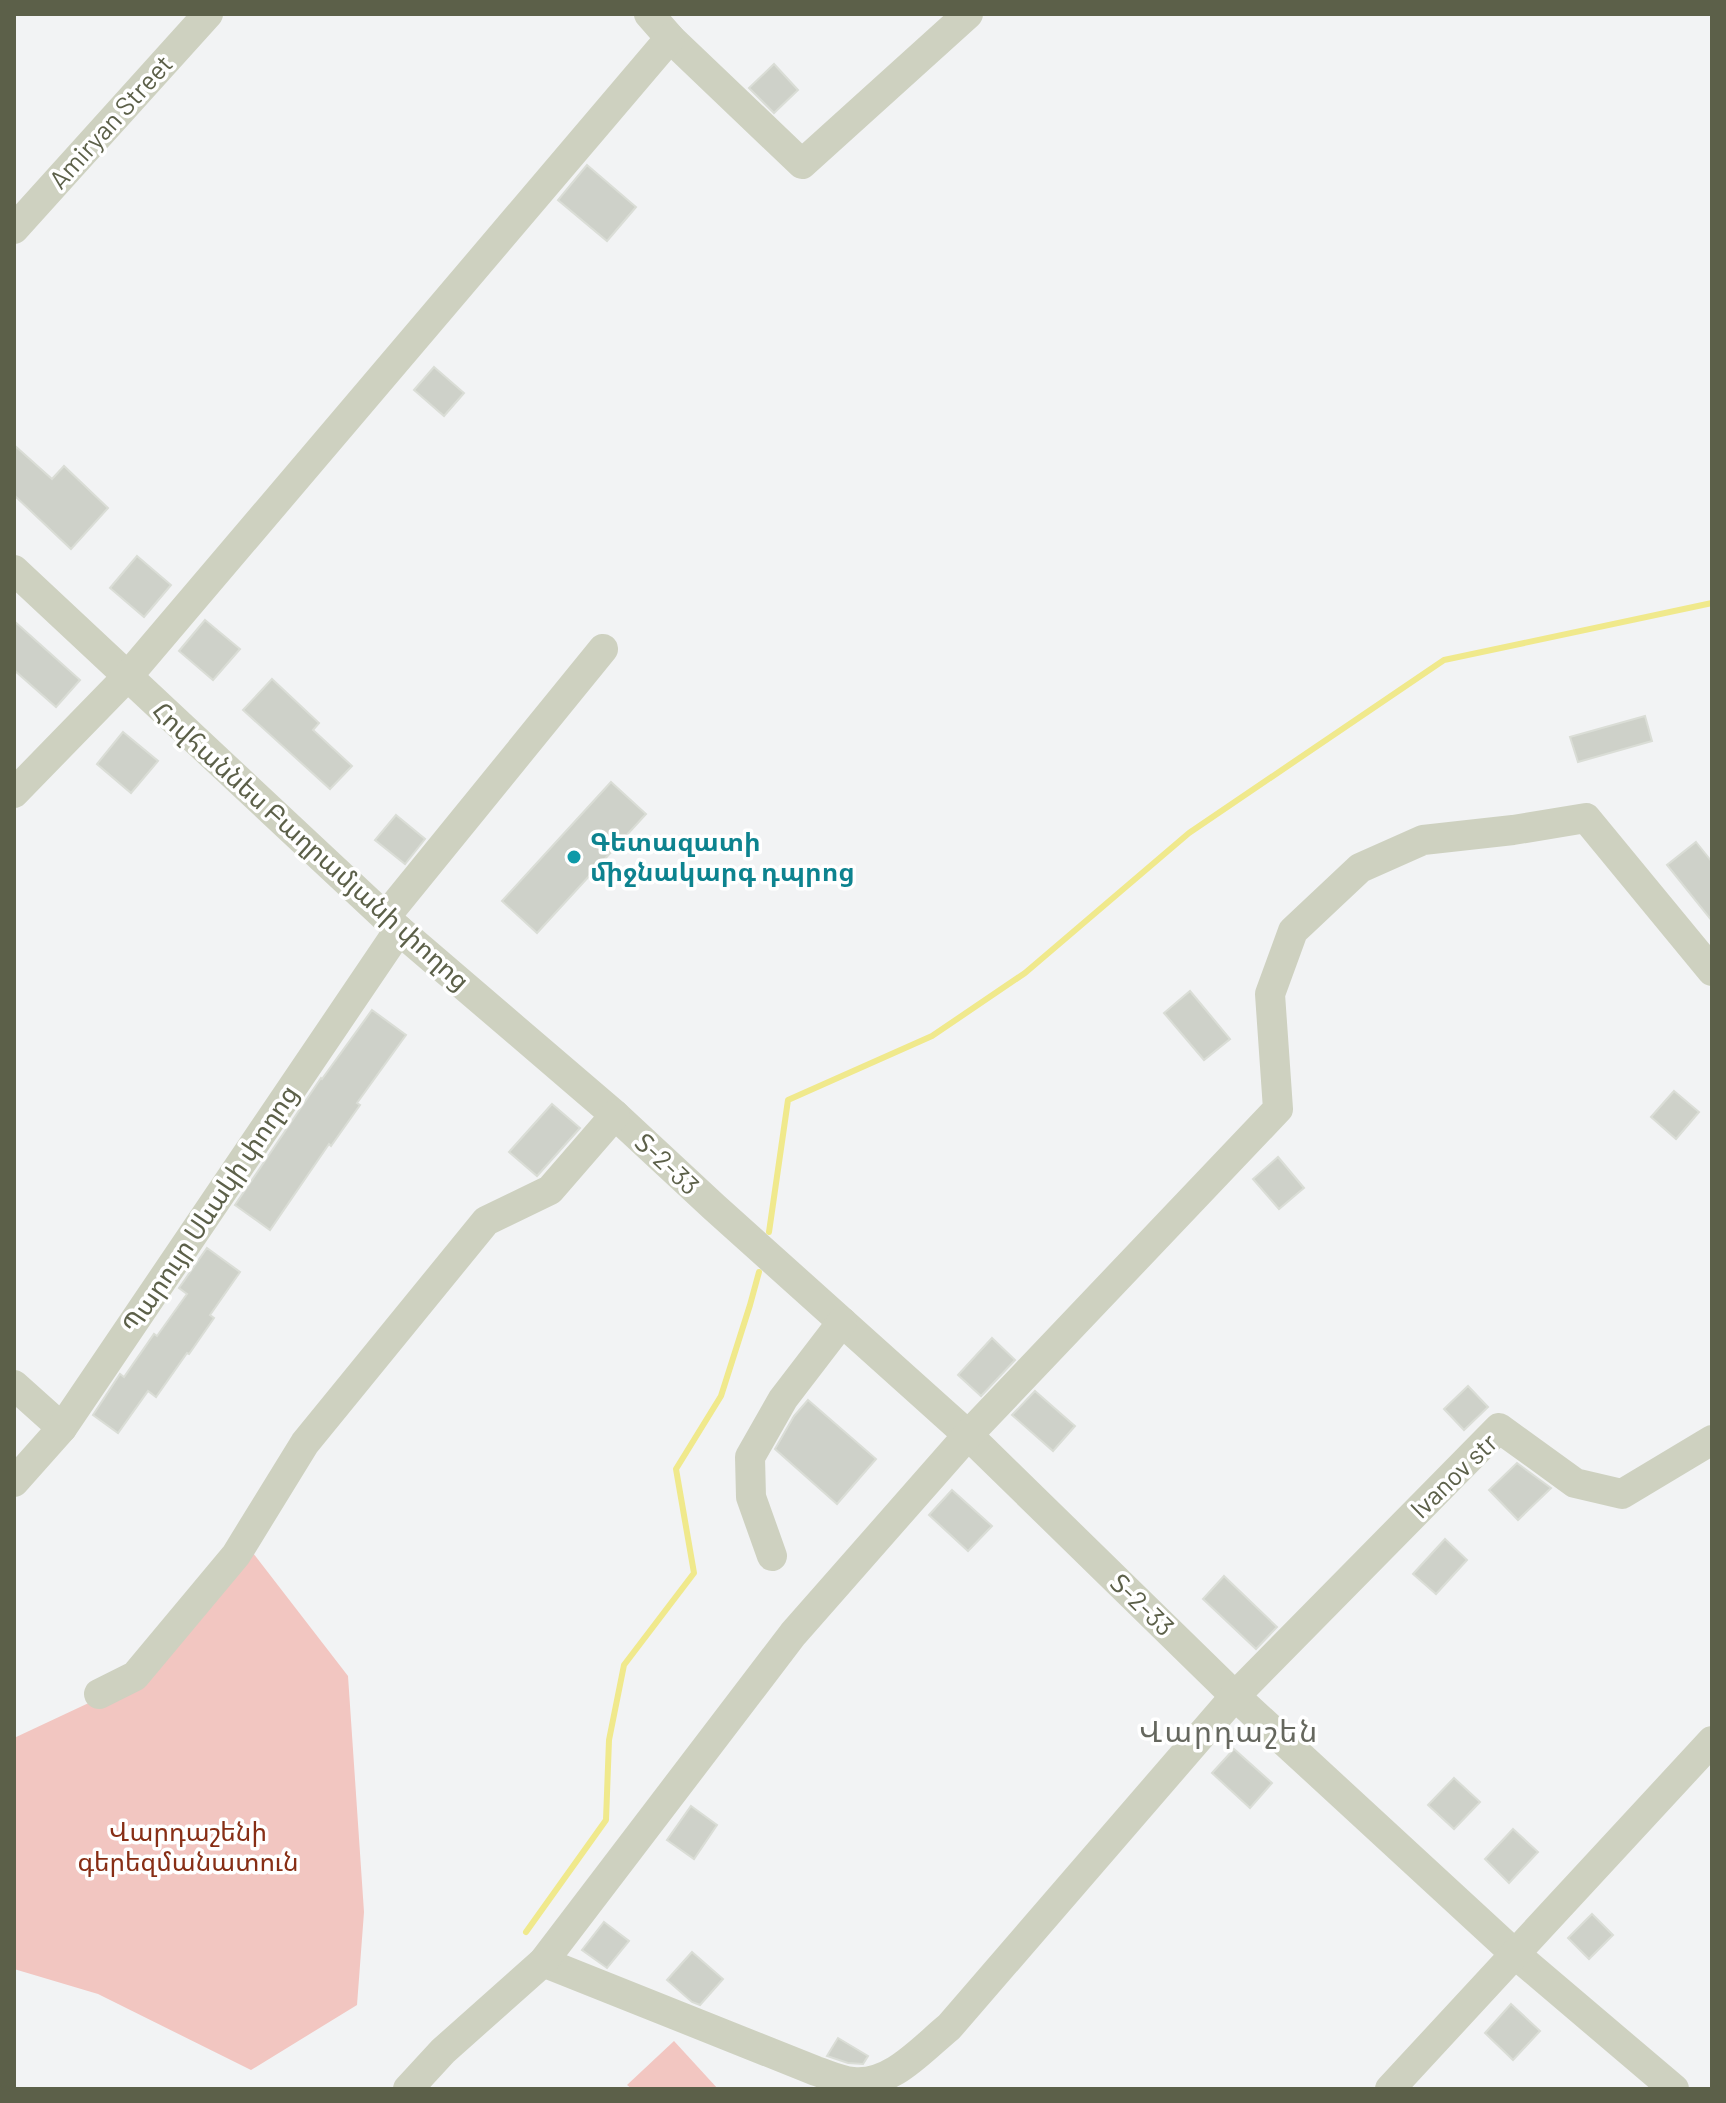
<svg xmlns="http://www.w3.org/2000/svg" width="1726" height="2103" font-family="Barlow,'Noto Sans Armenian',sans-serif">
	<style>
		.green { fill: #f2c6c1 }
		.lines { fill: none; stroke-linecap: round; stroke-linejoin: round }
		.stream { stroke: #f0e98c; stroke-width: 6 }
		.building { fill: #ced1c9; stroke: #daddd6; stroke-width: 2 }
		.minor { stroke: #ced1c0; stroke-width: 30 }
		.culture-dot { fill: #0f9aa8; stroke: #fff; stroke-width: 3 }
		.labels { text-anchor: middle; stroke-width: 7; stroke-linejoin: round; paint-order: stroke }
		.street-label { font-size: 26px; fill: #5c6049; stroke: #fff }
		.culture-label { font-size: 26px; font-weight: bold; fill: #0d838f; stroke: #fff; text-anchor: start }
		.park-label { font-size: 26px; fill: #872e15; stroke: #fff }
		.quarter-label { font-size: 30px; letter-spacing: 2px; fill: #65675e; stroke: #fff }
	</style>
	<rect width="100%" height="100%" fill="#f2f3f4"/>
	<g class="green">
		<polygon points="253,1553 348,1676 364,1912 357,2005 251,2070 98,1994 14,1969 14,1738 110,1693"/>
		<polygon points="674,2041 718,2089 632,2089 627,2085"/>
	</g>
	<g class="lines">
		<g class="stream">
			<polyline points="769,1232 788,1100 932,1036 1025,973 1189,833 1444,660 1712,603"/>
			<polyline points="526,1932 606,1820 609,1740 624,1665 694,1573 676,1469 721,1396 750,1305 759,1272"/>
		</g>
	</g>
	<g class="building">
		<polygon points="774,64 798,90 774,113 749,88"/>
		<polygon points="587,165 636,207 607,241 558,200"/>
		<polygon points="434,367 464,393 444,416 414,390"/>
		<polygon points="14,445 52,479 64,466 108,508 71,549 14,495"/>
		<polygon points="137,556 171,585 144,617 110,588"/>
		<polygon points="205,620 240,649 213,680 179,651"/>
		<polygon points="14,621 80,680 56,707 14,670"/>
		<polygon points="272,679 319,723 313,730 352,766 330,789 243,710"/>
		<polygon points="1645,716 1652,741 1578,762 1570,737"/>
		<polygon points="123,732 158,761 131,793 97,764"/>
		<polygon points="611,782 646,814 537,933 502,901"/>
		<polygon points="396,815 425,839 405,864 375,840"/>
		<polygon points="1696,842 1712,862 1712,921 1667,865"/>
		<polygon points="1190,991 1230,1039 1204,1060 1164,1013"/>
		<polygon points="372,1010 406,1035 357,1103 360,1105 331,1146 329,1144 270,1230 235,1205 321,1078 322,1079"/>
		<polygon points="1674,1091 1699,1112 1676,1139 1651,1117"/>
		<polygon points="552,1104 580,1128 537,1176 509,1152"/>
		<polygon points="1278,1157 1304,1188 1279,1209 1253,1179"/>
		<polygon points="207,1248 240,1272 210,1315 214,1318 189,1354 187,1353 156,1397 148,1391 118,1433 93,1415 120,1374 124,1377 154,1334 157,1336 187,1294 179,1288"/>
		<polygon points="992,1338 1015,1360 981,1396 958,1375"/>
		<polygon points="1468,1386 1488,1407 1464,1430 1444,1409"/>
		<polygon points="1035,1391 1075,1426 1053,1451 1012,1415"/>
		<polygon points="808,1400 876,1459 837,1504 775,1449 794,1416"/>
		<polygon points="1517,1463 1551,1488 1518,1520 1489,1490"/>
		<polygon points="952,1490 992,1526 968,1551 929,1515"/>
		<polygon points="1445,1539 1467,1560 1436,1594 1413,1574"/>
		<polygon points="1224,1576 1277,1627 1256,1649 1203,1599"/>
		<polygon points="1234,1749 1272,1783 1250,1808 1212,1773"/>
		<polygon points="1454,1778 1480,1802 1454,1829 1428,1805"/>
		<polygon points="691,1806 717,1825 694,1859 667,1840"/>
		<polygon points="1513,1829 1538,1852 1509,1883 1485,1859"/>
		<polygon points="1592,1914 1613,1935 1589,1959 1568,1938"/>
		<polygon points="604,1922 629,1941 607,1968 582,1950"/>
		<polygon points="692,1952 723,1979 700,2005 692,2002 667,1980"/>
		<polygon points="1511,2004 1540,2031 1513,2060 1485,2033"/>
		<polygon points="838,2038 868,2056 863,2064 848,2063 827,2056"/>
	</g>
	<g class="lines">
		<g class="minor">
			<polyline points="649,14 670,38 802,164 968,14"/>
			<polyline points="14,229 208,14"/>
			<polyline points="14,570 399,930 615,1115 714,1207 968,1435 1235,1696 1515,1954 1674,2089"/>
			<polyline points="14,793 127,677 670,38"/>
			<polyline points="386,916 603,649"/>
			<polyline points="14,1385 62,1428"/>
			<polyline points="14,1482 62,1428 399,930"/>
			<polyline points="772,1556 751,1497 750,1457 783,1399 842,1322"/>
			<polyline points="99,1694 135,1676 236,1555 305,1443 486,1221 550,1190 615,1115"/>
			<path d="M 543,1962 L 816,2071 C 828,2075 840,2081 853,2082 C 891,2086 922,2049 949,2027 L 1235,1696 L 1499,1428 L 1575,1483 L 1622,1494 L 1712,1440"/>
			<polyline points="408,2089 443,2051 543,1962 793,1634 968,1435 1278,1109 1270,994 1293,931 1360,868 1423,840 1513,830 1586,818 1712,971"/>
			<polyline points="1390,2089 1712,1741"/>
		</g>
	</g>
	<circle class="culture-dot" cx="574" cy="857" r="8"/>
	<g class="labels">
		<g class="street-label">
			<text transform="translate(111 122) rotate(-48)" y="9">Amiryan Street</text>
			<text transform="translate(311 846) rotate(42)" y="9">Հովհաննես Բաղրամյանի փողոց</text>
			<text transform="translate(667 1164) rotate(43)" y="9">Տ-2-33</text>
			<text transform="translate(210 1209) rotate(-56)" y="9">Պարույր Սևակի փողոց</text>
			<text transform="translate(1454 1476) rotate(-44)" y="9">Ivanov str</text>
			<text transform="translate(1142 1605) rotate(44)" y="9">Տ-2-33</text>
		</g>
		<g class="culture-label">
			<text x="590" y="851">Գետազատի<tspan x="590" dy="30">միջնակարգ դպրոց</tspan></text>
		</g>
		<g class="park-label">
			<text x="188" y="1841">Վարդաշենի<tspan x="188" dy="30">գերեզմանատուն</tspan></text>
		</g>
		<g class="quarter-label">
			<text x="1229" y="1742">Վարդաշեն</text>
		</g>
	</g>
	<rect width="1726" height="2103" fill="none" stroke="#5c6049" stroke-width="32"/>
</svg>
